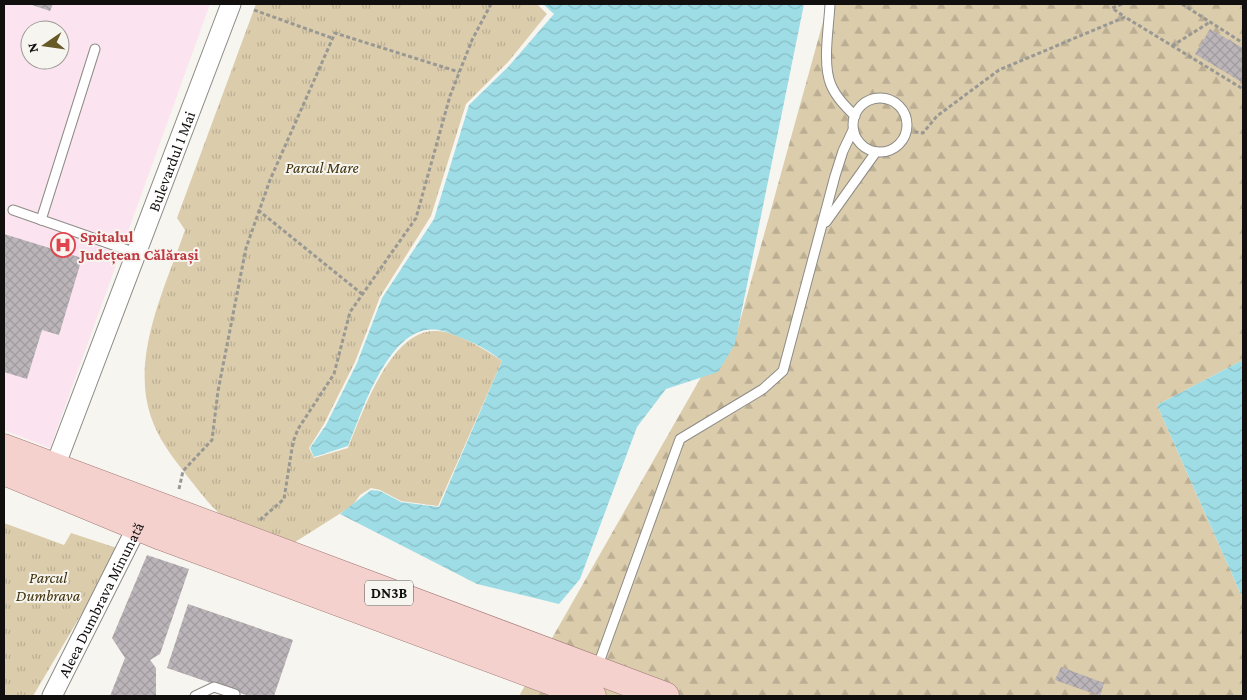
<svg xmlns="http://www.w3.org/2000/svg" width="1247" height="700" font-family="'Crimson Pro',serif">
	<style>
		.medical { fill: #fbe3ef; fill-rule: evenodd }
		.grass { fill: url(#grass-tufts) }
		.forest { fill: url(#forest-firs) }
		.water { fill: url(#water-waves) }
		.building { fill: url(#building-cross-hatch) }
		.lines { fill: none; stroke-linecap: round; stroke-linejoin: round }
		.lane-casing { stroke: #8d8b86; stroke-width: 11 }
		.street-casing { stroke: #8d8b86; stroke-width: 21 }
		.primary-casing { stroke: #a17a76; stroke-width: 29 }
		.path { stroke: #999893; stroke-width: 3; stroke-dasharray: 4 2.5; stroke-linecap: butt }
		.lane { stroke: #fff; stroke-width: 9 }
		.street { stroke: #fff; stroke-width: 19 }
		.primary { stroke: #f5d1ce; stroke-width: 28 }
		.labels { text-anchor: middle; stroke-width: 4; stroke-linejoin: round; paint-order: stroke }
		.shield { fill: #f7f5ef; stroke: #565552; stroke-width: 1 }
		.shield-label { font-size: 15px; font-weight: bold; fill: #11100e }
		.street-label { font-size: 16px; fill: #11100e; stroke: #f7f5ef }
		.park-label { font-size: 16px; font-style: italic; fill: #3f310b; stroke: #f7f5ef }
		.health-label { font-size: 16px; font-weight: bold; fill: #be3a42; stroke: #f7f5ef; text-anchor: start }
	</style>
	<defs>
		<pattern id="grass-tufts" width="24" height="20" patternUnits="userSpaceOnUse" patternTransform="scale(1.25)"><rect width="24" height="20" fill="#dbccac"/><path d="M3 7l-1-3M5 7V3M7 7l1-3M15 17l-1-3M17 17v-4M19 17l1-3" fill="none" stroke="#bbae93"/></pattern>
		<pattern id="forest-firs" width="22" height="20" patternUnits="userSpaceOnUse" patternTransform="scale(1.25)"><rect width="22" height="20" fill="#dbccac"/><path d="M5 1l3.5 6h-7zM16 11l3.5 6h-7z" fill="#bbae93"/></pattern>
		<pattern id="water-waves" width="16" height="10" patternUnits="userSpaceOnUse" patternTransform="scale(1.25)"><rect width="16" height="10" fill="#9fdde6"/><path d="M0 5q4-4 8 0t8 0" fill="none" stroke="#88bdc4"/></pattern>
		<pattern id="building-cross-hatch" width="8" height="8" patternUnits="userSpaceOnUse" patternTransform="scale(1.25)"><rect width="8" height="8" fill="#bbb5b9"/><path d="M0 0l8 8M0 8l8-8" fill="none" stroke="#a09b9e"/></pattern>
	</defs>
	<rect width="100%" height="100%" fill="#f7f5ef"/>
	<path class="medical" d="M 4,4 L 210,4 L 50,448 L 4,430 ZM 30,30 L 60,30 L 60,60 L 30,60 Z"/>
	<g class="grass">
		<path d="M 256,4 L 537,4 L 547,14 L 509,61 L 466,104 L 431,216 L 380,297 L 355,362 L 324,424 L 309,448 L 314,458 L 348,448 C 362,415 390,329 436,331 C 456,331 486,350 502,361 L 438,506 L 401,501 L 380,490 L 371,488 L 360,495 L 352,506 L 292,544 C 275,538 241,529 227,520 C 211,508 197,488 184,472 C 171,455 158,438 151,417 C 130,356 166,286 185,230 L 177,218 Z"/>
		<polygon points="4,523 64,545 71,533 120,549 33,696 4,696"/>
	</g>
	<polygon class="forest" points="828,4 1243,4 1243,360 1157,405 1243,599 1243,696 519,696 709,363 737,332"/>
	<g class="water">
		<path d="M 543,4 L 804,4 L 735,344 L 718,372 L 666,389 L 637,427 L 580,579 L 559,604 L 477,584 L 340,514 L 371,490 L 380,491 L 401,502 L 439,507 L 502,361 C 490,351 475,343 459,337 C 452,334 445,331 438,330 C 389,322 362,413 348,446 L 314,457 L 310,448 L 326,425 L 357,363 L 382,298 L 434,219 L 469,105 L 508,67 L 554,14 Z"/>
		<polygon points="1243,360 1243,599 1157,405"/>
	</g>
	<g class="building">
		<polygon points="29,4 53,4 50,11"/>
		<polygon points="1210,29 1243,48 1243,83 1195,54"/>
		<polygon points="4,234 82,258 59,335 42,330 27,379 4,372"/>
		<polygon points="147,555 189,569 160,654 150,660 156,668 156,696 110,696 125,658 112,638"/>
		<polygon points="188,604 293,640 274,696 249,696 167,668"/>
		<polygon points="1061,667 1104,683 1100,696 1055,680"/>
	</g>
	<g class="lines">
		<defs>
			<g id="lane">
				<path d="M 830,4 C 829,27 822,64 831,85 C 836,97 846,107 855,116"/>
				<circle cx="880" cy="125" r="27"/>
				<polyline points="13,210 136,253"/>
				<polyline points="41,220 95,49"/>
				<polyline points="826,222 876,152"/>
				<polyline points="597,668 680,439 763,389 783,371 835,176 843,151 853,130"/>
				<polyline points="195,696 214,687 235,694"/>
			</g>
			<g id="street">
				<path id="s1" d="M 51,477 L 231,4"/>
				<path id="s2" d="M 52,696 L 142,517"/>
			</g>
			<g id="primary">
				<polyline points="4,448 665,696"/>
				<polyline points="4,471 161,536 592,696"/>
			</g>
		</defs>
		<use href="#lane" class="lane-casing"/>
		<use href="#street" class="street-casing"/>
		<use href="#primary" class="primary-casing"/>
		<g class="path">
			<polyline points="1122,4 1112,8 1125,17"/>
			<polyline points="1182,4 1243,43"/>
			<polyline points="254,10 332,38"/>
			<polyline points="1172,46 1210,22"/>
			<polyline points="908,131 923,133 937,116 999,70 1125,17 1243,89"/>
			<polyline points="258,210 362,294"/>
			<polyline points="179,489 183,471 212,440 218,391 246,248 270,180 335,33 459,72"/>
			<polyline points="260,520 284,499 293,442 298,429 334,374 350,312 416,218 450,96 472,40 491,4"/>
		</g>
		<use href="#lane" class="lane"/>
		<use href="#street" class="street"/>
		<use href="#primary" class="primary"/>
	</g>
	<defs>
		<symbol id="hospital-ring" viewBox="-11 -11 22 22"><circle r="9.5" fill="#f7f5ef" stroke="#e0444e" stroke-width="1.5"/><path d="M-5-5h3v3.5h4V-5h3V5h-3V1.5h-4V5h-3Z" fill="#e0444e"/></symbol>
	</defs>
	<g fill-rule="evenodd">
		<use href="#hospital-ring" x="49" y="231" width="28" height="28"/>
	</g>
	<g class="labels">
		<rect class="shield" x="365" y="580.5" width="48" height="25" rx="4"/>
		<g class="shield-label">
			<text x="389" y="598">DN3B</text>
		</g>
		<g class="street-label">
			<text dy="6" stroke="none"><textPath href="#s1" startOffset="338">Bulevardul 1 Mai</textPath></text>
			<text dy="6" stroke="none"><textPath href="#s2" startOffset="108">Aleea Dumbrava Minunată</textPath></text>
		</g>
		<g class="park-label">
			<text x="322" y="173">Parcul Mare</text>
			<text x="48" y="583">Parcul<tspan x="48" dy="18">Dumbrava</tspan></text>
		</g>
		<g class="health-label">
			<text x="80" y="242">Spitalul<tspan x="80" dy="18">Județean Călărași</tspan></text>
		</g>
	</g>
	<rect width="1247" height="700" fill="none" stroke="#11100e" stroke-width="10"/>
	<g transform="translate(45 45) rotate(257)"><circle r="24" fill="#f7f5ef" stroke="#9b9995"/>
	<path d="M0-4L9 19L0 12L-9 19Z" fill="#675926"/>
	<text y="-8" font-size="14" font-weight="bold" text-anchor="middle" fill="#11100e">N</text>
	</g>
</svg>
